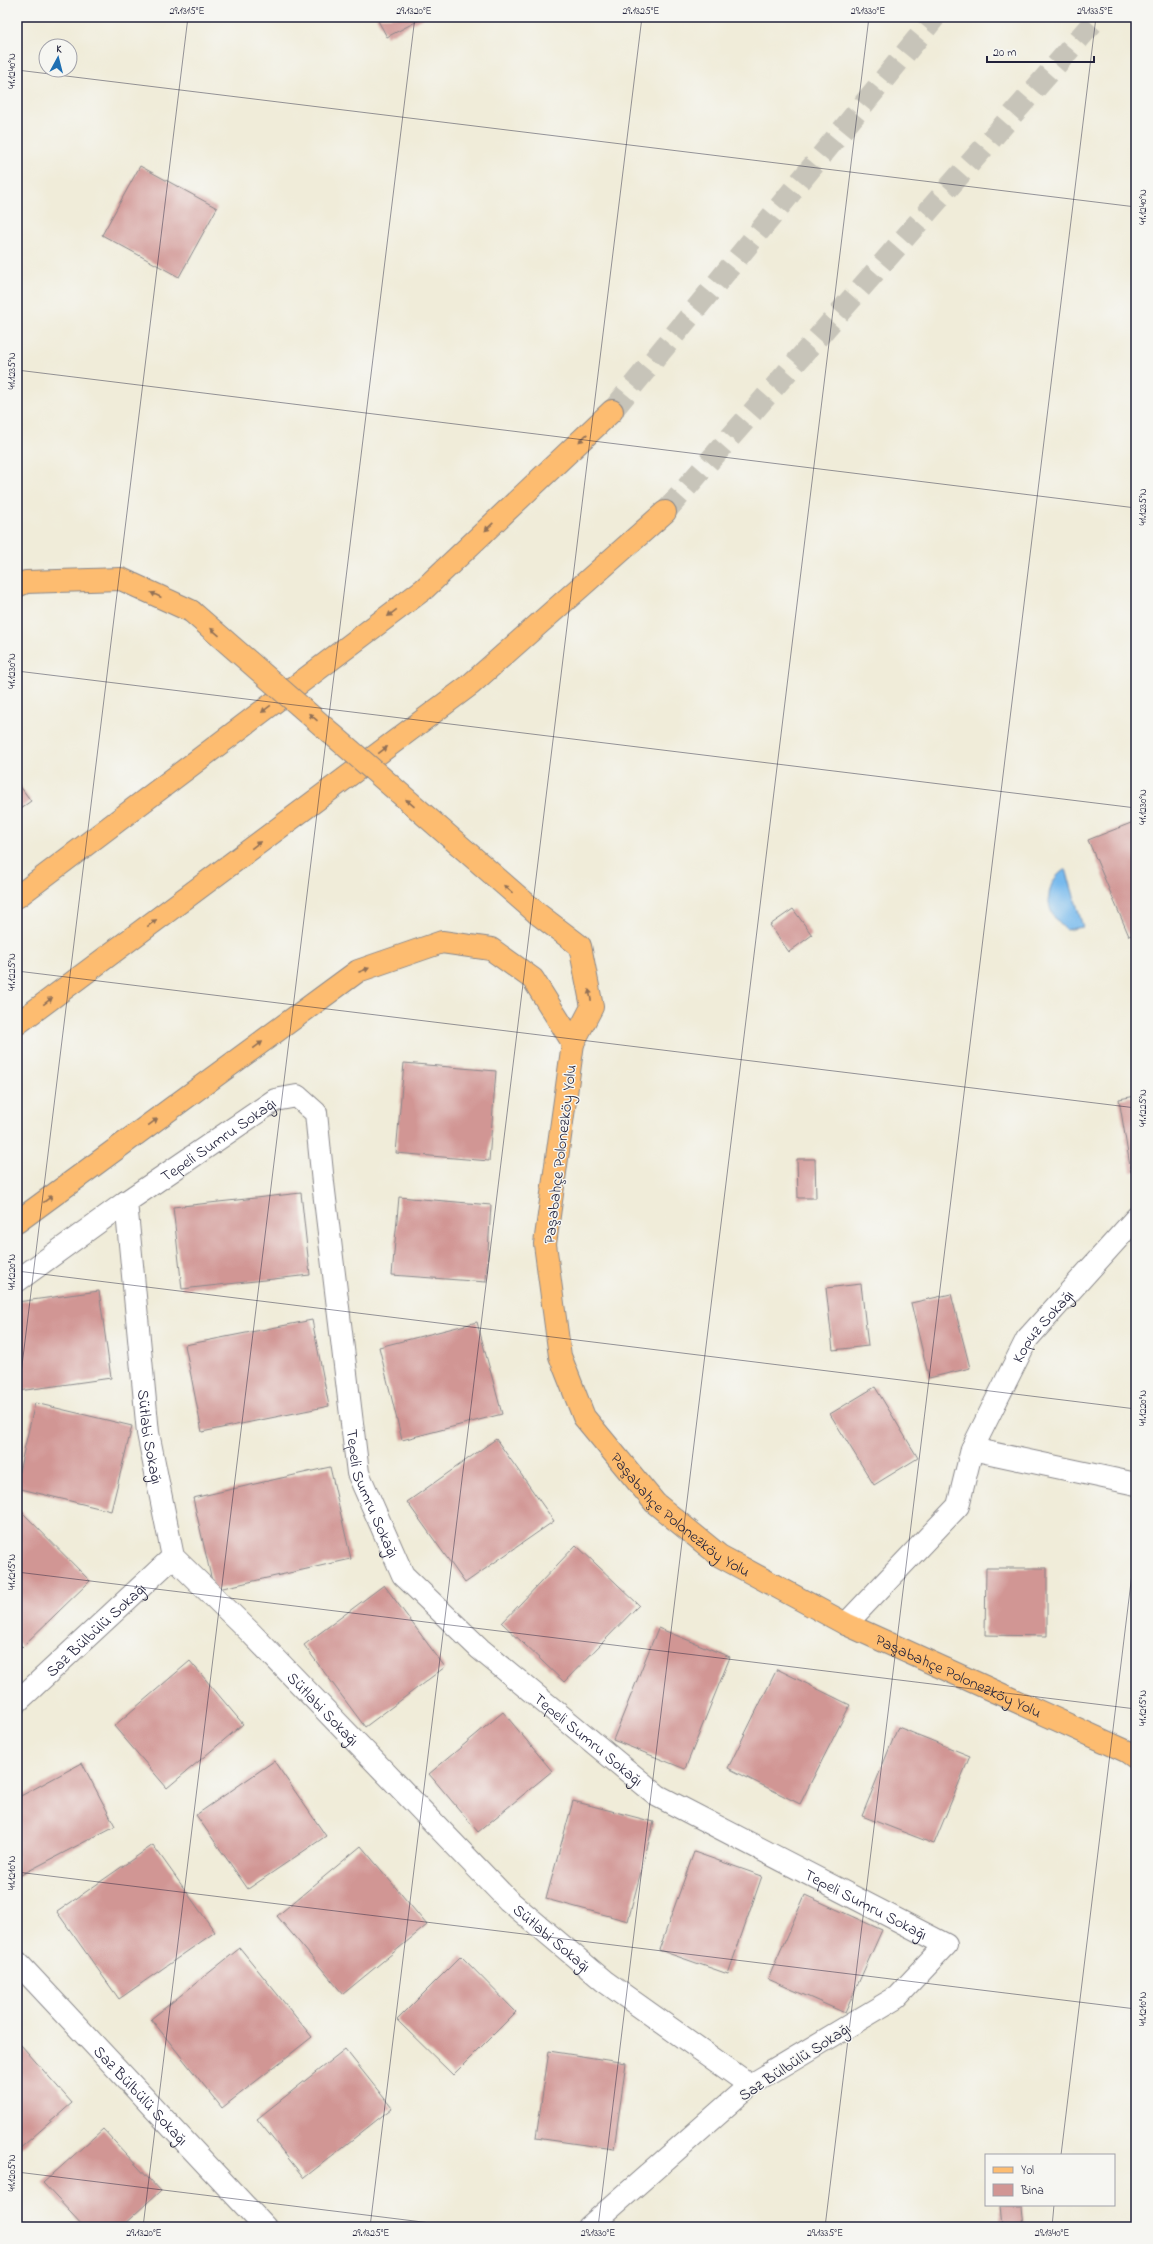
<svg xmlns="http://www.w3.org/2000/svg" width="1153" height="2244" font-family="'Indie Flower',sans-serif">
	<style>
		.water { fill: #77baed; stroke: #4c6e94 }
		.building { fill: #d19694 }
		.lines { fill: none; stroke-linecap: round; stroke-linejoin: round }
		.trunk-tunnel { stroke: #c7c4b9; stroke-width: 22; stroke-dasharray: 22 11; stroke-linecap: butt }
		.minor-casing { stroke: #89878a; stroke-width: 24 }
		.primary-casing { stroke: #89878a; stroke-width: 24 }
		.trunk-casing { stroke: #89878a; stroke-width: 24 }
		.minor { stroke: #fff; stroke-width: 22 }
		.primary { stroke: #fdbc70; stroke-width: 22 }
		.trunk { stroke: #fdbc70; stroke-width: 22 }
		.trunk-bridge-casing { stroke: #89878a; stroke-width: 24; stroke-linecap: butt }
		.trunk-bridge { stroke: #fdbc70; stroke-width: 22 }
		.oneway { fill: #906f56 }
		.ticks { fill: none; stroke: #22223b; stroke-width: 1; stroke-opacity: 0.45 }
		.labels { text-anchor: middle; stroke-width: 3; stroke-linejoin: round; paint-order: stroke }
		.street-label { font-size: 16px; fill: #22223b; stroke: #f6f6f2 }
		.neatline { fill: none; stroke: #22223b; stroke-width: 1.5 }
		.ticks-label { font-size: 10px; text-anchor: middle; fill: #22223b }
	</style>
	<rect width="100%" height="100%" fill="#f6f6f2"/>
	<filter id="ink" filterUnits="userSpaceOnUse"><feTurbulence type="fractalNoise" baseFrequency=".025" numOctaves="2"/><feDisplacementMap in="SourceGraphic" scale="8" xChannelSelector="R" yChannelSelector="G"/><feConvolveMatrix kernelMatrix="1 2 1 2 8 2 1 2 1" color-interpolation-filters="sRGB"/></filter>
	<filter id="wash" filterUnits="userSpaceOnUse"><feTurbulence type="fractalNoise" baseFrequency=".012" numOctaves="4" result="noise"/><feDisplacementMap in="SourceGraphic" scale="16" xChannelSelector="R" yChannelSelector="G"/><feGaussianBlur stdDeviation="0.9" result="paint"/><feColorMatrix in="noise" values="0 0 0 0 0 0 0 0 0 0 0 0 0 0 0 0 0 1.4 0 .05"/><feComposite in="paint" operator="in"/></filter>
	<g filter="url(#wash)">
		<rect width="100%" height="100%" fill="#f0ecd9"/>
		<path class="water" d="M 1066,869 L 1083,927 L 1066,930 C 1062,926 1056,921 1053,915 C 1044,899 1050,877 1066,869 Z"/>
		<g id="blocks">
			<g class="building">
				<polygon points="376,17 425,17 387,37"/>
				<polygon points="140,166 217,208 179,277 102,235"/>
				<polygon points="17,782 31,801 17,811"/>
				<polygon points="1136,821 1136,933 1129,936 1088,840"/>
				<polygon points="793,909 812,935 789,952 770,925"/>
				<polygon points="404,1063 496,1071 489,1161 396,1153"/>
				<polygon points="1136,1096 1136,1171 1131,1172 1119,1099"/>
				<polygon points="797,1159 815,1159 816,1198 798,1198"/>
				<polygon points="301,1193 310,1275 182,1289 173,1207"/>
				<polygon points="399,1197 491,1205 486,1282 392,1275"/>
				<polygon points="861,1284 868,1346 833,1350 826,1288"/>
				<polygon points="99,1291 111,1378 19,1391 17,1377 17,1302"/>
				<polygon points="951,1294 970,1368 929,1378 911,1303"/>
				<polygon points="312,1320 329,1406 202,1432 185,1345"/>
				<polygon points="477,1322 502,1414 402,1440 379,1347"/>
				<polygon points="875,1387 918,1458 874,1485 830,1414"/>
				<polygon points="35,1403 132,1426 111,1511 17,1488 17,1480"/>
				<polygon points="496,1439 554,1521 465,1583 407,1502"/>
				<polygon points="330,1467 351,1559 214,1590 193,1498"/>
				<polygon points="19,1509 90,1581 22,1647 17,1641 17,1511"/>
				<polygon points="576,1545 639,1605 564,1682 502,1623"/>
				<polygon points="986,1568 1047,1568 1047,1636 985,1635"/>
				<polygon points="384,1585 445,1667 365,1727 304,1645"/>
				<polygon points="658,1628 730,1657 685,1769 613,1740"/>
				<polygon points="190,1661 243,1724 167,1788 114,1726"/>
				<polygon points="777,1669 850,1705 800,1804 728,1768"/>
				<polygon points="503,1712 552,1771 478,1832 429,1774"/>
				<polygon points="898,1727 970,1756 934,1844 862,1816"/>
				<polygon points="274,1761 326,1836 248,1889 196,1815"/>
				<polygon points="82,1763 115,1826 17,1877 17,1798"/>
				<polygon points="573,1801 654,1822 628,1921 546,1899"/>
				<polygon points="153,1845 215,1932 119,1999 57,1912"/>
				<polygon points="361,1846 427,1925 343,1994 277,1916"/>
				<polygon points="694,1852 762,1876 728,1974 659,1950"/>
				<polygon points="805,1895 882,1930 845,2013 768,1979"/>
				<polygon points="240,1948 312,2037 222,2108 151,2019"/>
				<polygon points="461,1956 516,2012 453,2075 397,2020"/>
				<polygon points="21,2045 72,2103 17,2151 17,2048"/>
				<polygon points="345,2049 392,2108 304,2178 257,2119"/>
				<polygon points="549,2051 626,2063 614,2149 536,2138"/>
				<polygon points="103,2129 160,2191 121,2227 84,2227 43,2183"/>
				<polygon points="1000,2205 1022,2205 1024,2227 1002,2227"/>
			</g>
		</g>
	</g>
	<g filter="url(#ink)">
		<use href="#blocks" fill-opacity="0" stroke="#89878a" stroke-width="1"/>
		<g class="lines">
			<g class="trunk-tunnel">
				<polyline points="612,411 935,17"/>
				<polyline points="665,512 1098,17"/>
			</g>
			<defs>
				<g id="minor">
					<path id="s1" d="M 126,1202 L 148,1433 L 173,1557 L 250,1632 L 508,1900 L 604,1981 L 750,2085"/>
					<path id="s2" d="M 17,1281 L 126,1202 L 275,1100 L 297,1096 L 316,1113 L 323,1183 L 358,1473 L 403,1575 L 480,1649 L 658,1796 L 946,1945 L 897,1997 L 750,2085 L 589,2227"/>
					<polyline points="972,1449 1136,1484"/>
					<path id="s3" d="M 846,1624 L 958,1506 L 972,1449 L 1027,1339 L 1136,1218"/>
					<path id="s4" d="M 17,1702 L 173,1557"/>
					<path id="s5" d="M 17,1962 L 265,2227"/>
				</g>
				<g id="primary">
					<path id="s6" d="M 573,1043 L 545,1244 L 560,1356 L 584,1417 L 655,1503 L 720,1556 L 846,1624 L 1126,1751 L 1136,1758"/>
				</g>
				<g id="trunk">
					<polyline points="17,586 26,582 121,579 191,611"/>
					<polyline points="17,897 424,589 612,411"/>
					<polyline points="538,914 580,946 592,1007 573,1043"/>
					<polyline points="17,1024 470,685 665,512"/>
					<polyline points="17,1222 358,971 442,942 491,949 533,979 573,1043"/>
				</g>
			</defs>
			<use href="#minor" class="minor-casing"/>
			<use href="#primary" class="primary-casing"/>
			<use href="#trunk" class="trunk-casing"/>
			<use href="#minor" class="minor"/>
			<use href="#primary" class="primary"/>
			<use href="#trunk" class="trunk"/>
			<defs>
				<polyline id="trunk-bridge" points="191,611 538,914"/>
			</defs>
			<use href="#trunk-bridge" class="trunk-bridge-casing"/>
			<use href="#trunk-bridge" class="trunk-bridge"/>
		</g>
		<defs><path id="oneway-solid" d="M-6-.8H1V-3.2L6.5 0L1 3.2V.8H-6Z"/></defs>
		<g class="oneway">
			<use href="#oneway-solid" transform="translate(583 438) rotate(136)"/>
			<use href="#oneway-solid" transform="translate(489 527) rotate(136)"/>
			<use href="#oneway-solid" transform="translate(156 595) rotate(-155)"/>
			<use href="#oneway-solid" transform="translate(392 613) rotate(143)"/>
			<use href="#oneway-solid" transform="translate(215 632) rotate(-139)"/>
			<use href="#oneway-solid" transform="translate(266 709) rotate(143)"/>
			<use href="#oneway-solid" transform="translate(313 717) rotate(-139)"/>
			<use href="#oneway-solid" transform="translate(383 750) rotate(-37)"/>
			<use href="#oneway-solid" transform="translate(410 803) rotate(-139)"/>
			<use href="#oneway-solid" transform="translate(256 845) rotate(-37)"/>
			<use href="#oneway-solid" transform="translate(508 889) rotate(-139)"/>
			<use href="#oneway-solid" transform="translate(152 923) rotate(-37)"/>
			<use href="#oneway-solid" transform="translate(364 970) rotate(-21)"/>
			<use href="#oneway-solid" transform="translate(590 995) rotate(-102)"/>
			<use href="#oneway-solid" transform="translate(48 1001) rotate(-37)"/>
			<use href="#oneway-solid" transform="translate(258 1045) rotate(-36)"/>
			<use href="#oneway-solid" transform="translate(153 1122) rotate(-36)"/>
			<use href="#oneway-solid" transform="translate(48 1199) rotate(-36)"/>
		</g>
	</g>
	<path class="ticks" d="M 17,70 L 1136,207M 17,370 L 1136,508M 17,671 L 1136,808M 17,971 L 1136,1108M 17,1271 L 1136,1409M 17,1406 L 188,17M 17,1572 L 1136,1709M 17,1872 L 1136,2009M 1061,2155 L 1136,1541M 17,2172 L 463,2227M 143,2227 L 415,17M 370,2227 L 642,17M 598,2227 L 869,17M 825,2227 L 1096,17M 1052,2227 L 1054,2205"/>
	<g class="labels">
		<g class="street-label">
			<text dy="6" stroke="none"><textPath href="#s2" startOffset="246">Tepeli Sumru Sokağı</textPath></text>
			<text transform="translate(559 1154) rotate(-83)" y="6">Paşabahçe Polonezköy Yolu</text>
			<text dy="6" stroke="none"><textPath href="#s3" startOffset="364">Kopuz Sokağı</textPath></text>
			<text dy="6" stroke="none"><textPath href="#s1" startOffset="236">Sütlabi Sokağı</textPath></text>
			<text dy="6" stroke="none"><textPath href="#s2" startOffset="749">Tepeli Sumru Sokağı</textPath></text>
			<text dy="6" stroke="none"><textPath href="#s6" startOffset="520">Paşabahçe Polonezköy Yolu</textPath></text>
			<text dy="6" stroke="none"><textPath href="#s4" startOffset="107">Saz Bülbülü Sokağı</textPath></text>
			<text dy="6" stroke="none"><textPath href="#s6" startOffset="844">Paşabahçe Polonezköy Yolu</textPath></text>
			<text dy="6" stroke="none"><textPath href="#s1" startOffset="572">Sütlabi Sokağı</textPath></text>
			<text dy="6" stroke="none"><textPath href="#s2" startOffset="1085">Tepeli Sumru Sokağı</textPath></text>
			<text dy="6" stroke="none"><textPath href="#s2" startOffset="1409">Tepeli Sumru Sokağı</textPath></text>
			<text dy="6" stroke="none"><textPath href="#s1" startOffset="896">Sütlabi Sokağı</textPath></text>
			<text transform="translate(794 2061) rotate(-33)" y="6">Saz Bülbülü Sokağı</text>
			<text dy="6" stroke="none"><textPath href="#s5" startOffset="182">Saz Bülbülü Sokağı</textPath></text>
		</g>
	</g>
	<rect width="1153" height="2244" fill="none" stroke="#f6f6f2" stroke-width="44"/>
	<rect x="985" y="2154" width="130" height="52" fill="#f6f6f2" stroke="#a1a1a9"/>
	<rect x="993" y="2167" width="20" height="6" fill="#fdbc70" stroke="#a1a1a9"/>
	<text x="1021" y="2174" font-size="12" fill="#22223b">Yol</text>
	<rect x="993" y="2184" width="20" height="12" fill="#d19694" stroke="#a1a1a9"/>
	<text x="1021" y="2194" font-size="12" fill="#22223b">Bina</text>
	<g transform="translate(58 58) rotate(7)"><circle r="19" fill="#f6f6f2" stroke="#a1a1a9"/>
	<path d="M0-3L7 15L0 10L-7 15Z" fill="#1f6fb2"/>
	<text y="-6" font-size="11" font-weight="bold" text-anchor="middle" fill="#22223b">K</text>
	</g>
	<path d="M987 56v6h107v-6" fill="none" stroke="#22223b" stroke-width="2"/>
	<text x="993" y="56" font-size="12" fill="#22223b" stroke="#f6f6f2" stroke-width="3" paint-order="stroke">20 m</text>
	<rect x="22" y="22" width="1109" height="2200" class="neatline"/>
	<g class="ticks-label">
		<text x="187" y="14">29.1315°E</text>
		<text x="414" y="14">29.1320°E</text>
		<text x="641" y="14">29.1325°E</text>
		<text x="868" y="14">29.1330°E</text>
		<text x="1095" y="14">29.1335°E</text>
		<text transform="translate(11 71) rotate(-90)" y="4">41.1240°N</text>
		<text transform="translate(1142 207) rotate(-90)" y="4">41.1240°N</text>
		<text transform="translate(11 371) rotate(-90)" y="4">41.1235°N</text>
		<text transform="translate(1142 507) rotate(-90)" y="4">41.1235°N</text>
		<text transform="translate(11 671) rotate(-90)" y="4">41.1230°N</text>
		<text transform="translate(1142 807) rotate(-90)" y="4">41.1230°N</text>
		<text transform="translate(11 972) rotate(-90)" y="4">41.1225°N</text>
		<text transform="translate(1142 1108) rotate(-90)" y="4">41.1225°N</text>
		<text transform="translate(11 1272) rotate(-90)" y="4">41.1220°N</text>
		<text transform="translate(1142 1408) rotate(-90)" y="4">41.1220°N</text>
		<text transform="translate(11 1572) rotate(-90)" y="4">41.1215°N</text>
		<text transform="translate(1142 1708) rotate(-90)" y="4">41.1215°N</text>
		<text transform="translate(11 1873) rotate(-90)" y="4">41.1210°N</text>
		<text transform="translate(1142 2009) rotate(-90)" y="4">41.1210°N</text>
		<text transform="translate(11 2173) rotate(-90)" y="4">41.1205°N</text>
		<text x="144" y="2236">29.1320°E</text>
		<text x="371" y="2236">29.1325°E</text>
		<text x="598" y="2236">29.1330°E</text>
		<text x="825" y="2236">29.1335°E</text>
		<text x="1052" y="2236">29.1340°E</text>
	</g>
</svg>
